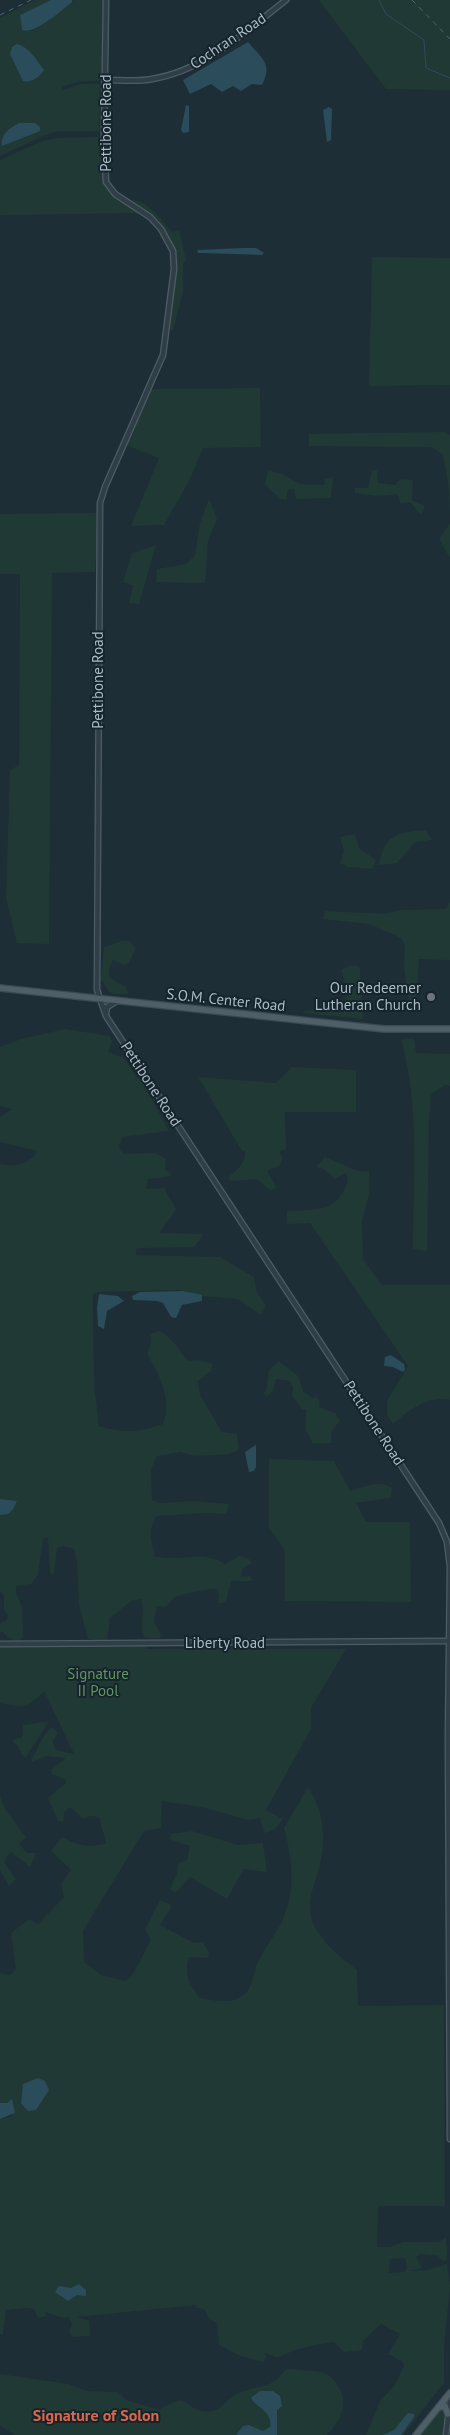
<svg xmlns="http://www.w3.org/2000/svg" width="450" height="2435" font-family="'PT Sans',sans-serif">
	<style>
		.green { fill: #203935; fill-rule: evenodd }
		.water { fill: #2b4c5b }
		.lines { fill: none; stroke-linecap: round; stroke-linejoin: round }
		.stream { stroke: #2b4c5b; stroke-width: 1 }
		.tertiary-casing { stroke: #4d5d65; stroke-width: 7 }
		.primary-casing { stroke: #3c4b53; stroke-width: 8 }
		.tertiary { stroke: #303f47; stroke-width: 4.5 }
		.primary { stroke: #4e5f67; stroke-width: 5.5 }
		.rail { stroke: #51656f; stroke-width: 1; stroke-dasharray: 5 5; stroke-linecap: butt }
		.worship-dot { fill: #6b7280; stroke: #16242b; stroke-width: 2 }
		.labels { text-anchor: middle; stroke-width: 4; stroke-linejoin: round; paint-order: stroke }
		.street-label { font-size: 15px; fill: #a9bbc5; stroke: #16242b }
		.poi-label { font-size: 15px; fill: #a9bbc5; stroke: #16242b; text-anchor: end }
		.park-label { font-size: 15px; fill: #619660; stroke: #16242b }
		.neighbourhood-label { font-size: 16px; font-weight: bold; fill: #dc664d; stroke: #16242b }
	</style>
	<rect width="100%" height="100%" fill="#1d2e36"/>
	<g class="green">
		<path d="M 35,0 L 51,0 L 20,15 L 22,30 C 38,37 62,5 74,0 C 82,0 97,0 106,0 L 106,80 L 77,82 L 62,87 L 63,90 L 81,84 L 100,84 L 99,131 L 58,131 L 43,136 L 0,156 L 0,18 ZM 11,58 L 38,61 L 43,69 L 28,82 Z"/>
		<polygon points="319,0 450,0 450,90 386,89"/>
		<polygon points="104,137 105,176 112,190 144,213 0,215 0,160 40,142 56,138"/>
		<path d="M 132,200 C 148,200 162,221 172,232 L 179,230 L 186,260 L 183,263 L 183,292 L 173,331 L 169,330 C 172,302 184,262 167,237 C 158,223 143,213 130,202 Z"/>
		<polygon points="372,257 450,258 450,385 369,386"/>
		<polygon points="260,388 261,447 203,448 188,483 164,525 131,526 159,458 123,444 148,389"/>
		<polygon points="445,432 450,435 450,516 449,488 443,455 432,447 309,446 309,434"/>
		<polygon points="268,470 282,474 300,484 325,485 324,479 333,477 331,498 296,499 294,489 288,490 286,500 281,499 265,485"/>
		<polygon points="372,470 377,470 378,483 395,485 400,479 413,480 412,500 425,506 421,515 410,502 400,503 398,494 377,496 355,493 355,488 368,488"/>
		<polygon points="209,499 217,518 208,541 205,583 156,582 157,569 186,564 195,555 200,523"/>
		<polygon points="99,513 95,572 52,573 49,944 17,943 6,898 10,770 19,765 20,574 0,574 0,514"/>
		<polygon points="450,523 450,558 439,539"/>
		<polygon points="156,545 139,604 129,603 133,586 123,582 132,553"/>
		<path d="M 426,830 L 432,840 L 415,842 L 397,863 L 379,865 C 384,834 398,832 426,830 Z"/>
		<polygon points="355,834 359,848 376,860 372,869 348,867 340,863 344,851 340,837"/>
		<polygon points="450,902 450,960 419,959 416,1006 410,1006 404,968 405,945 401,938 369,924 323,919 325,911 385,914 401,910 446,909"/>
		<path d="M 122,941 L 129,941 L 136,948 L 129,963 L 123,965 L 113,960 C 103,979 114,980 126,987 L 128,994 L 113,994 L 108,991 L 101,979 L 104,947 Z"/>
		<polygon points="350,965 359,966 360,970 363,1019 304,1013 303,1011 342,1009 348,993 341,970"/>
		<path d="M 65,1029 L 110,1036 L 112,1042 L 108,1052 L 124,1058 L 135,1075 L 142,1081 L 169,1131 L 122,1137 L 119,1147 L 123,1154 L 155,1153 L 166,1159 L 165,1169 L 172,1175 L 161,1178 L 148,1179 L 146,1189 L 165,1188 C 166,1196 174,1202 176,1210 L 159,1233 L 204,1234 L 194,1247 L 142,1248 L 136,1249 L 136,1255 L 220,1257 L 254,1277 L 257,1293 L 266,1305 L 261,1315 L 238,1299 L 203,1296 L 179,1290 L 99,1292 L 93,1294 L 94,1383 L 99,1426 C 125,1433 137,1433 163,1424 C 172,1399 160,1376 147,1354 L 151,1343 L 150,1334 L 160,1331 C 173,1338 178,1349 188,1361 L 199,1360 L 213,1364 L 211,1371 L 198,1381 L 200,1395 L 222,1432 L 237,1434 L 239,1450 L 229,1454 L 195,1456 L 180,1452 L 157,1456 L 151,1470 L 152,1500 L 160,1503 L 193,1501 L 229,1504 L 226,1514 C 202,1512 181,1515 157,1516 C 148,1528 151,1542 155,1556 C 180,1563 201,1549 225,1564 L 240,1556 L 249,1559 L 252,1563 L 242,1569 L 241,1577 L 250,1576 L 253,1581 L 231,1581 L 226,1602 L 218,1603 L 219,1595 L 216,1589 C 212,1588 178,1594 174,1598 C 171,1600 169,1604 166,1607 L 157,1606 L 154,1622 L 161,1634 L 160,1638 L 145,1638 C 138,1626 146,1612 141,1599 L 131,1601 L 110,1618 L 107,1641 L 88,1639 L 79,1605 L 77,1562 L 74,1549 L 63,1546 L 57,1548 L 54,1574 L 50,1573 L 48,1538 L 43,1538 L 38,1575 L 31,1584 L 16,1586 L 16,1592 L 22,1607 L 23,1638 L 17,1642 L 7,1637 L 2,1631 L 0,1633 L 0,1623 L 7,1620 L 8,1615 L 4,1610 L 4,1595 L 0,1591 L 0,1515 L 5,1516 L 17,1502 L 0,1499 L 0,1164 C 16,1168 28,1164 38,1151 L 0,1142 L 0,1117 L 12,1109 L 0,1106 L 0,1047 L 21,1039 Z"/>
		<path d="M 401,1039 L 414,1039 L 416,1053 L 450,1054 L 450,1086 L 445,1085 L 431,1094 L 429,1120 L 427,1251 L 413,1249 C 413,1179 420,1107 401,1039 Z"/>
		<path d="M 292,1067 L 356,1070 L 356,1112 L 285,1112 L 286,1150 L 279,1151 L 283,1158 L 279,1166 L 267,1171 L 277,1188 L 270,1190 L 257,1179 L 230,1181 L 228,1177 C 237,1171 246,1163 245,1151 L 242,1151 L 198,1077 L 276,1083 Z"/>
		<path d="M 325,1157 L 358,1171 L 369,1171 L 369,1194 L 362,1221 L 363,1259 L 382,1285 L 450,1285 L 450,1400 C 429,1395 409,1410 393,1424 L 387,1415 L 387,1401 L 408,1366 L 310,1223 L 287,1224 L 287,1211 C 298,1210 311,1211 322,1208 C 336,1206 352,1186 346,1173 L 335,1179 L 324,1169 L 316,1167 Z"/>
		<polygon points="279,1361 298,1376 303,1391 312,1398 317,1397 320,1401 319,1407 335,1413 340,1421 331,1432 331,1443 313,1444 306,1430 306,1409 302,1409 292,1396 293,1388 290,1381 276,1379 273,1391 267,1396 263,1393 266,1391 269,1370"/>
		<path d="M 269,1459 L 334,1461 L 350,1491 C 364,1487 379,1479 392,1488 L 391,1498 L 356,1503 L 366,1522 L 410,1522 L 411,1602 L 285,1601 L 285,1550 L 269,1528 Z"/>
		<path d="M 0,1644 L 147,1644 L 147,1649 L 346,1649 L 311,1708 L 311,1729 L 266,1810 L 283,1819 C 278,1827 274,1831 264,1833 L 260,1818 L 248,1820 L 206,1808 L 162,1801 L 161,1828 L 144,1831 L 83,1931 L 84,1962 L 101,1975 L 126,1981 L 134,1972 L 151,1940 L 145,1930 L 160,1900 L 170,1904 L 171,1908 L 160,1925 L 194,1943 L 203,1942 L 209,1953 L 208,1958 L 189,1957 C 184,1975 189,1985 200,1998 C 211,2000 229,2004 239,1998 C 254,1990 252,1975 258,1962 C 265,1947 276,1934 283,1919 C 296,1888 292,1858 284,1828 L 308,1787 C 324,1812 326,1836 320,1864 C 316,1882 307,1897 311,1916 C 315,1937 341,1958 357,1970 L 358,2006 L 444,2005 L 445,2206 L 378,2206 L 377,2247 L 390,2247 L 403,2242 L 439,2242 L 446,2237 L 447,2260 L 443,2261 L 438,2256 L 421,2254 L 416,2257 L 422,2268 L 410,2271 L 428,2270 L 447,2264 L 450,2285 L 444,2349 L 444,2383 L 403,2435 L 366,2435 L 380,2401 L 394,2386 L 404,2366 L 403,2362 L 388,2354 L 400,2334 L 381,2324 L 363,2341 L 362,2350 L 344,2352 L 334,2342 C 312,2345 298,2348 277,2358 L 265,2353 L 267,2356 L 263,2362 L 238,2355 L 219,2345 L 217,2323 L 209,2319 L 205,2310 L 195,2307 L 196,2305 L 77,2317 L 89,2321 L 90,2336 L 72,2337 L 69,2331 L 72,2325 L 69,2317 L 63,2318 L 45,2312 L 46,2316 L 38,2318 L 34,2309 L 25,2308 L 6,2310 L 3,2334 L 0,2334 L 0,2119 L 13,2116 L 7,2103 L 0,2103 L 0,1973 L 10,1975 L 16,1969 L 11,1933 L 29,1919 L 38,1924 L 64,1897 L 61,1884 L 71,1870 L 51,1851 L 62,1837 C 77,1846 90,1848 106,1843 L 99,1817 L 90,1816 L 83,1819 L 70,1807 L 64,1812 L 63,1822 L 58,1821 L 48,1798 L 66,1783 L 66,1780 L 52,1774 L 51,1770 L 66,1758 L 47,1756 L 32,1762 L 31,1760 L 45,1734 L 52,1727 L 58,1733 L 53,1741 L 55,1750 L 74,1754 L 44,1691 C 27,1709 24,1708 0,1703 ZM 405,2258 L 407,2267 L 405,2272 L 389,2273 L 390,2259 Z"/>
		<polygon points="49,1721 26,1757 23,1756 18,1746 12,1741 18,1738 22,1738 23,1725"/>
		<polygon points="0,1796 5,1809 26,1837 19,1844 27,1853 36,1853 30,1867 11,1852 6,1858 5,1864 16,1879 9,1886 0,1870"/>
		<polygon points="192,1831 238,1845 263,1843 267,1872 244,1869 227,1899 190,1877 175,1893 170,1889 177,1873 178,1863 187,1860 190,1846 169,1839 171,1834"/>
		<path d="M 286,2369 C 297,2370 310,2370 321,2372 C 327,2373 332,2378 336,2383 C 351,2402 341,2420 327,2435 L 15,2435 L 0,2426 L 0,2374 L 69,2384 L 86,2391 L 118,2392 L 126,2400 L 159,2410 C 193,2388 184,2414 210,2411 C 223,2410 223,2403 232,2397 C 244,2388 263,2389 275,2381 C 279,2378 282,2373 286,2369 Z"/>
		<polygon points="447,2408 446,2435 416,2435 436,2410"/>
	</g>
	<g class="water">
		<path d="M 51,0 L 72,0 L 72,2 C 62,10 35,35 22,30 L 20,15 Z"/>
		<path d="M 248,42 C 262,59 273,63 262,85 L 252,84 L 241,91 L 233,86 L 222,92 L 211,84 L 190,94 L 183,80 Z"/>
		<path d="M 17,44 C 29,47 37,60 44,70 C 40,77 31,83 23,81 L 10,54 L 12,47 Z"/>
		<polygon points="186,105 189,106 189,132 183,133 181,130"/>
		<polygon points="329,107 332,109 331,140 327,142 323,110"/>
		<path d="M 19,123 L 35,123 L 40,127 L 40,131 L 2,146 C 0,134 10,128 19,123 Z"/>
		<polygon points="243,248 256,248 264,253 262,255 202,253 198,253 197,250"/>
		<polygon points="183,1291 202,1295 202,1301 182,1305 176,1318 171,1317 163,1303 157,1301 133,1300 132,1296 140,1292"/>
		<polygon points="99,1294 118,1296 124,1301 107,1311 104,1329 98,1326 97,1308"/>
		<polygon points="391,1355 404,1364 405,1370 403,1372 393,1367 384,1366 385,1357"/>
		<polygon points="256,1445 256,1467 254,1471 249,1472 245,1452"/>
		<path d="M 0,1499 L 17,1501 C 13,1510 10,1516 0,1515 Z"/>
		<polygon points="38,2078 45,2081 49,2090 36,2110 28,2111 21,2103 23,2084"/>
		<polygon points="12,2099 15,2113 0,2119 0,2103 7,2103"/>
		<polygon points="79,2284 86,2290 86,2296 77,2295 68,2301 55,2292 59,2286 71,2288"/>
		<path d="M 260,2391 L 273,2391 L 280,2396 L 282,2406 L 277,2410 L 277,2435 L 236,2435 L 243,2426 L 249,2425 L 263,2431 L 270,2427 C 273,2411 257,2409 251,2398 Z"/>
		<polygon points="408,2413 414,2414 414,2417 401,2435 383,2435 394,2430"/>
	</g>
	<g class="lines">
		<polyline class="stream" points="379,0 386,14 424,40 426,68 450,78"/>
		<defs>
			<g id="tertiary">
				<polyline points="106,0 104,137 106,182 115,194 150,217 161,229 173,251 174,269 163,355 105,487 100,503 97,990 106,1016 439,1523 447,1542 450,1567 448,1735 450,2139"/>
				<path d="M 106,80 C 121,80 137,82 152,79 C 204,71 246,31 286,0"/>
				<polyline points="106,1014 107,1007 117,1001"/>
				<polyline points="0,1644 450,1641"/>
				<polyline points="446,2435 450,2402"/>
			</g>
			<g id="primary">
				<polyline points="0,988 384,1029 450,1029"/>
				<polyline points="439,2407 445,2406 448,2414"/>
				<polyline points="416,2435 450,2393"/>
			</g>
		</defs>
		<use href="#tertiary" class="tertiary-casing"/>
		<use href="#primary" class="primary-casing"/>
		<use href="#tertiary" class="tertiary"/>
		<use href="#primary" class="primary"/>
		<g class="rail">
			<polyline points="412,0 450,39"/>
			<polyline points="0,15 31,0"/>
		</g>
	</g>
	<circle class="worship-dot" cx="431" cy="997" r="5"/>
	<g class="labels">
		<g class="street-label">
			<text transform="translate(228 41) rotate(-34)" y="5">Cochran Road</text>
			<text transform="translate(106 123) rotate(-90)" y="5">Pettibone Road</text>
			<text transform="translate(98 680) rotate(-90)" y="5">Pettibone Road</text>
			<text transform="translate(226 1000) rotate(6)" y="5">S.O.M. Center Road</text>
			<text transform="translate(151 1084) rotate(57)" y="5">Pettibone Road</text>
			<text transform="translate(374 1423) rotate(57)" y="5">Pettibone Road</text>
			<text x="225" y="1648">Liberty Road</text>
		</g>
		<g class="poi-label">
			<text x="421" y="993">Our Redeemer<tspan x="421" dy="17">Lutheran Church</tspan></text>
		</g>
		<g class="park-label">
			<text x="98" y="1679">Signature<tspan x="98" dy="17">II Pool</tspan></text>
		</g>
		<g class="neighbourhood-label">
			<text x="96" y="2421">Signature of Solon</text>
		</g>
	</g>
</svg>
